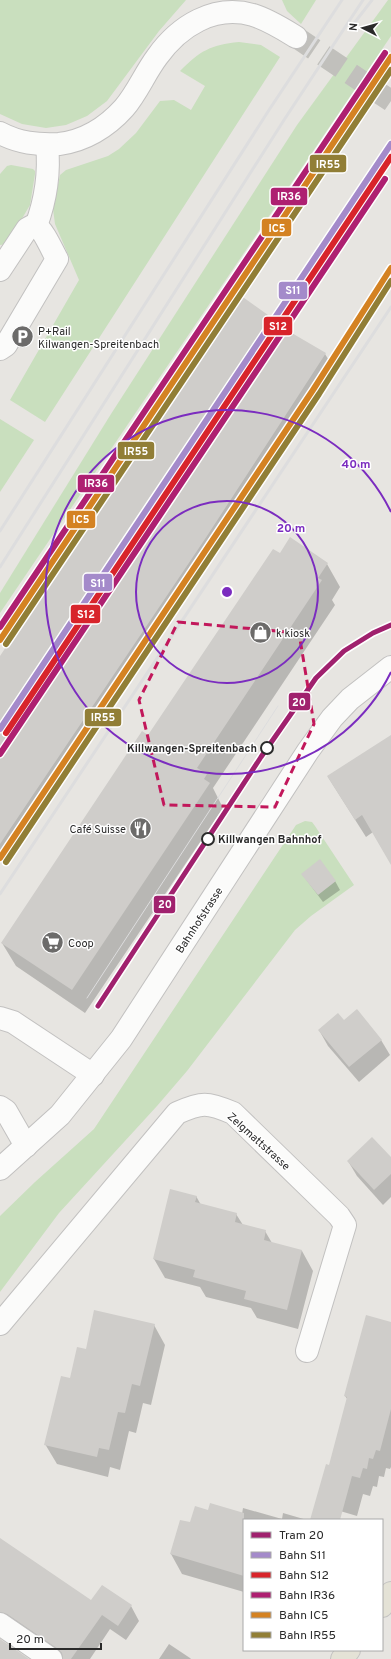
<svg xmlns="http://www.w3.org/2000/svg" width="391" height="1659" font-family="Overpass,sans-serif">
	<style>
		.green { fill: #c9dfbe }
		.shadow { fill: #0003 }
		.building { fill: #cfcdca }
		.lines { fill: none; stroke-linecap: round; stroke-linejoin: round }
		.minor-tunnel { stroke: #c1c0bc; stroke-width: 22; stroke-dasharray: 22 11; stroke-linecap: butt }
		.minor-casing { stroke: #c2c1c0; stroke-width: 24 }
		.major-casing { stroke: #c4c3c2; stroke-width: 24 }
		.minor { stroke: #fbfbfa; stroke-width: 22 }
		.major { stroke: #e4e2d6; stroke-width: 22 }
		.tram { stroke: #ddddde; stroke-width: 1 }
		.rail { stroke: #ddddde; stroke-width: 3 }
		.rail-1-casing { stroke: #fff; stroke-width: 9 }
		.rail-2-casing { stroke: #fff; stroke-width: 9 }
		.rail-3-casing { stroke: #fff; stroke-width: 9 }
		.rail-4-casing { stroke: #fff; stroke-width: 9 }
		.rail-5-casing { stroke: #fff; stroke-width: 9 }
		.rail-1 { stroke: #a48aca; stroke-width: 6 }
		.rail-2 { stroke: #d8242b; stroke-width: 6 }
		.rail-3 { stroke: #ae2071; stroke-width: 6 }
		.rail-4 { stroke: #d48222; stroke-width: 6 }
		.rail-5 { stroke: #917e36; stroke-width: 6 }
		.tram-1-casing { stroke: #fff; stroke-width: 8 }
		.tram-1 { stroke: #a0216e; stroke-width: 5 }
		.marked { fill: none; stroke: #c2185b; stroke-width: 3; stroke-dasharray: 8 5; stroke-linejoin: round }
		.ring { fill: none; stroke: #7b2cbf; stroke-width: 2 }
		.stop-dot { fill: #fff; stroke: #2a2a2a; stroke-width: 2 }
		.labels { text-anchor: middle; stroke-width: 3; stroke-linejoin: round; paint-order: stroke }
		.poi-label { font-size: 11px; fill: #2a2a2a; stroke: #fff; text-anchor: start }
		.stop-label { font-size: 11px; font-weight: bold; fill: #2a2a2a; stroke: #fff; text-anchor: end }
		.street-label { font-size: 11px; fill: #2a2a2a; stroke: #fff }
		.centre { fill: #7b2cbf; stroke: #fff; stroke-width: 2 }
		.ring-label { font-size: 12px; text-anchor: middle; font-weight: bold; fill: #7b2cbf; stroke: #fff; stroke-width: 3; stroke-linejoin: round; paint-order: stroke }
		.line-badge { stroke: #fff; stroke-width: 1.5 }
		.badge-label { font-size: 11px; text-anchor: middle; font-weight: bold; fill: #fff }
	</style>
	<rect width="100%" height="100%" fill="#e7e5e1"/>
	<g class="green">
		<polygon points="0,0 186,0 159,31 107,101 87,116 66,125 46,128 22,124 0,114"/>
		<polygon points="282,0 316,0 301,24 287,11"/>
		<polygon points="388,0 391,0 391,36 0,613 0,593 111,414 297,125"/>
		<path d="M 239,42 L 261,45 L 280,57 L 45,422 L 10,400 L 79,280 L 55,224 L 53,209 L 60,175 L 66,170 L 108,156 L 119,149 L 136,133 L 160,101 L 174,100 L 191,110 L 205,86 L 180,71 C 200,51 210,45 239,42 Z"/>
		<polygon points="11,165 33,169 35,171 35,174 30,205 7,244 0,245 0,174 7,166"/>
		<polygon points="0,419 34,440 0,492"/>
		<polygon points="305,821 312,822 315,826 354,885 311,916 295,930 187,1071 157,1106 59,1213 0,1292 0,1216 35,1182 94,1129 296,825"/>
	</g>
	<g class="shadow">
		<polygon points="267,316 271,322 325,354 330,362 212,544 0,859 0,660"/>
		<polygon points="280,555 327,564 340,587 332,600 335,605 213,788 223,808 85,1013 16,966 2,943"/>
		<polygon points="391,736 391,863 373,832 366,837 328,777"/>
		<polygon points="302,874 335,881 340,890 323,902"/>
		<polygon points="344,1021 381,1040 390,1055 359,1082 328,1046 319,1030"/>
		<polygon points="391,1159 391,1197 383,1205 357,1176 348,1161"/>
		<polygon points="196,1196 201,1205 236,1214 243,1225 265,1231 272,1243 302,1251 313,1271 298,1329 257,1318 251,1308 206,1297 200,1287 165,1278 154,1259"/>
		<polygon points="391,1323 391,1467 390,1469 386,1468 384,1477 379,1476 377,1487 373,1486 370,1496 363,1494 357,1516 330,1508 330,1467 348,1400 345,1396"/>
		<polygon points="154,1325 165,1345 151,1405 143,1403 136,1433 129,1431 120,1470 110,1467 108,1477 57,1464 45,1444 71,1379 87,1350"/>
		<polygon points="243,1508 282,1519 283,1513 307,1520 244,1520 244,1592 182,1574 171,1554 191,1524 208,1511 242,1514"/>
		<polygon points="0,1539 92,1602 131,1606 139,1621 126,1640 110,1629 90,1659 61,1659 0,1623"/>
		<polygon points="169,1644 190,1658 191,1659 159,1659"/>
	</g>
	<g class="building">
		<polygon points="240,295 268,315 266,318 326,353 207,536 0,844 0,656"/>
		<polygon points="290,537 328,563 318,578 322,580 197,768 207,774 204,779 210,783 72,990 1,943 142,731 148,735 273,549 280,553"/>
		<polygon points="391,735 391,865 362,815 355,820 327,776"/>
		<polygon points="320,859 336,881 318,895 301,874"/>
		<polygon points="357,1009 382,1040 349,1067 318,1030 338,1013 344,1020"/>
		<polygon points="372,1137 391,1157 391,1174 374,1190 347,1161"/>
		<polygon points="170,1189 197,1196 195,1202 237,1213 235,1222 266,1230 264,1240 302,1250 287,1310 244,1299 246,1291 193,1277 195,1270 153,1259"/>
		<polygon points="94,1310 155,1324 140,1386 132,1384 125,1413 118,1412 109,1450 99,1448 97,1457 44,1445 61,1376 70,1378 77,1347 86,1349"/>
		<polygon points="366,1315 391,1322 391,1409 380,1451 376,1450 373,1459 369,1458 367,1469 363,1468 360,1478 352,1476 340,1520 310,1520 326,1464 329,1465 347,1397 344,1396"/>
		<polygon points="210,1503 244,1513 244,1576 170,1554 180,1520 190,1522 195,1506 208,1510"/>
		<polygon points="0,1538 91,1600 102,1585 132,1605 118,1626 102,1615 71,1659 63,1659 62,1653 58,1649 7,1614 0,1612"/>
		<polygon points="0,1639 29,1659 0,1659"/>
	</g>
	<g class="lines">
		<polyline class="minor-tunnel" points="296,37 391,101"/>
		<defs>
			<g id="minor">
				<path d="M 0,133 C 19,143 37,145 59,144 C 84,141 107,127 124,108 C 137,93 145,73 157,57 C 179,26 214,4 253,15 C 269,20 283,29 296,37"/>
				<path d="M 36,226 C 46,199 50,174 47,145"/>
				<path d="M 0,270 L 27,229 C 30,227 33,225 36,226 C 43,229 53,252 57,259 L 6,345 L 0,349"/>
				<polyline points="0,1018 13,1022 93,1075"/>
				<polyline points="0,1107 6,1111 26,1146"/>
				<polyline points="0,1169 60,1115 121,1039 308,751 332,718 350,699 391,667"/>
				<path d="M 0,1324 L 177,1113 C 202,1102 207,1102 233,1113 L 339,1216 L 345,1225 L 307,1351"/>
				<polyline points="0,1624 51,1659"/>
			</g>
			<g id="major">
				<polyline points="382,1606 391,1593"/>
				<polyline points="342,1659 349,1650"/>
			</g>
		</defs>
		<use href="#minor" class="minor-casing"/>
		<use href="#major" class="major-casing"/>
		<use href="#minor" class="minor"/>
		<use href="#major" class="major"/>
		<polyline class="tram" points="87,998 278,706"/>
		<g class="rail">
			<polyline points="352,26 372,0"/>
			<polyline points="0,531 269,110 342,0"/>
			<polyline points="0,567 284,120 363,0"/>
			<polyline points="0,894 391,307"/>
		</g>
		<defs>
			<polyline id="rail-1" points="0,729 391,144"/>
			<polyline id="rail-2" points="6,733 391,157"/>
			<g id="rail-3">
				<polyline points="0,627 385,53"/>
				<polyline points="0,754 385,179"/>
			</g>
			<g id="rail-4">
				<polyline points="0,640 391,57"/>
				<polyline points="0,858 313,390 391,268"/>
			</g>
			<g id="rail-5">
				<polyline points="6,644 391,70"/>
				<polyline points="6,862 319,394 391,281"/>
			</g>
		</defs>
		<use href="#rail-1" class="rail-1-casing"/>
		<use href="#rail-2" class="rail-2-casing"/>
		<use href="#rail-3" class="rail-3-casing"/>
		<use href="#rail-4" class="rail-4-casing"/>
		<use href="#rail-5" class="rail-5-casing"/>
		<use href="#rail-1" class="rail-1"/>
		<use href="#rail-2" class="rail-2"/>
		<use href="#rail-3" class="rail-3"/>
		<use href="#rail-4" class="rail-4"/>
		<use href="#rail-5" class="rail-5"/>
		<defs>
			<polyline id="tram-1" points="98,1006 261,757 316,678 344,651 373,633 391,625"/>
		</defs>
		<use href="#tram-1" class="tram-1-casing"/>
		<use href="#tram-1" class="tram-1"/>
	</g>
	<path class="marked" d="M 178,622 L 299,633 L 314,724 L 275,807 L 164,805 L 139,700 Z"/>
	<g class="ring">
		<circle cx="227" cy="592" r="91"/>
		<path d="M391 672A182 182 0 1 1 391 512"/>
	</g>
	<defs>
		<symbol id="parking-disc" viewBox="-11 -11 22 22"><circle r="9.5" fill="#6c6b6a" stroke="#fff"/><path d="M-3.5-5.5H1a3.5 3.5 0 0 1 0 7H-1V5.5H-3.5ZM-1-3.4V-.6H.8a1.4 1.4 0 0 0 0-2.8Z" fill="#fff"/></symbol>
		<symbol id="shop-disc" viewBox="-11 -11 22 22"><circle r="9.5" fill="#6c6b6a" stroke="#fff"/><path d="M-5-2.5h2.3a2.7 3.5 0 0 1 5.4 0H5L5.5 6h-11ZM-1.5-2.5h3a1.5 2.3 0 0 0-3 0Z" fill="#fff"/></symbol>
		<symbol id="restaurant-disc" viewBox="-11 -11 22 22"><circle r="9.5" fill="#6c6b6a" stroke="#fff"/><path d="M-5-6h1v4h1v-4h1v4h1v-4h1v5L-1.5 .5V6h-2V.5L-5-1ZM5-6V6H3V1.5H1.5Q1.5-4 5-6Z" fill="#fff"/></symbol>
		<symbol id="supermarket-disc" viewBox="-11 -11 22 22"><circle r="9.5" fill="#6c6b6a" stroke="#fff"/><path d="M-6-5.5h2.5l.6 2H6L4.5 2H-2.5L-4.4-4H-6ZM-1.5 3.2a1.3 1.3 0 1 0 .1 0ZM3 3.2a1.3 1.3 0 1 0 .1 0Z" fill="#fff"/></symbol>
	</defs>
	<g fill-rule="evenodd">
		<use href="#parking-disc" x="10" y="324" width="25" height="25"/>
		<use href="#shop-disc" x="248" y="620" width="25" height="25"/>
		<use href="#restaurant-disc" x="128" y="816" width="25" height="25"/>
		<use href="#supermarket-disc" x="40" y="930" width="25" height="25"/>
	</g>
	<g class="stop-dot">
		<circle cx="267" cy="748" r="6"/>
		<circle cx="208" cy="839" r="6"/>
	</g>
	<g class="labels">
		<g class="poi-label">
			<text x="38" y="335">P+Rail<tspan x="38" dy="13">Kilwangen-Spreitenbach</tspan></text>
			<text x="276" y="637">k kiosk</text>
			<text x="126" y="833" text-anchor="end">Café Suisse</text>
			<text x="68" y="947">Coop</text>
		</g>
		<g class="stop-label">
			<text x="257" y="752">Killwangen-Spreitenbach</text>
			<text x="218" y="843" text-anchor="start">Killwangen Bahnhof</text>
		</g>
		<g class="street-label">
			<text transform="translate(199 920) rotate(-57)" y="4">Bahnhofstrasse</text>
			<text transform="translate(259 1141) rotate(42)" y="4">Zelgmattstrasse</text>
		</g>
	</g>
	<circle cx="227" cy="592" r="6" class="centre"/>
	<g class="ring-label">
		<text x="356" y="468">40 m</text>
		<text x="291" y="532">20 m</text>
	</g>
	<g class="line-badge">
		<rect x="309" y="154" width="38" height="19" rx="4" fill="#917e36"/>
		<rect x="270" y="187" width="38" height="19" rx="4" fill="#ae2071"/>
		<rect x="261" y="218" width="31" height="19" rx="4" fill="#d48222"/>
		<rect x="278" y="281" width="30" height="19" rx="4" fill="#a48aca"/>
		<rect x="263" y="316" width="30" height="20" rx="4" fill="#d8242b"/>
		<rect x="117" y="441" width="38" height="19" rx="4" fill="#917e36"/>
		<rect x="77" y="474" width="38" height="19" rx="4" fill="#ae2071"/>
		<rect x="66" y="510" width="30" height="19" rx="4" fill="#d48222"/>
		<rect x="83" y="573" width="30" height="19" rx="4" fill="#a48aca"/>
		<rect x="70" y="604" width="31" height="20" rx="4" fill="#d8242b"/>
		<rect x="288" y="692" width="23" height="19" rx="4" fill="#a0216e"/>
		<rect x="84" y="708" width="38" height="19" rx="4" fill="#917e36"/>
		<rect x="153" y="895" width="23" height="19" rx="4" fill="#a0216e"/>
	</g>
	<g class="badge-label">
		<text x="328" y="168">IR55</text>
		<text x="289" y="200">IR36</text>
		<text x="277" y="232">IC5</text>
		<text x="293" y="294">S11</text>
		<text x="278" y="330">S12</text>
		<text x="136" y="455">IR55</text>
		<text x="96" y="487">IR36</text>
		<text x="81" y="523">IC5</text>
		<text x="98" y="587">S11</text>
		<text x="86" y="618">S12</text>
		<text x="299" y="706">20</text>
		<text x="103" y="721">IR55</text>
		<text x="165" y="908">20</text>
	</g>
	<rect x="243" y="1519" width="140" height="132" fill="#ffffff" stroke="#aaaaaa"/>
	<rect x="251" y="1532" width="20" height="6" fill="#a0216e" stroke="#aaaaaa"/>
	<text x="279" y="1539" font-size="12" fill="#2a2a2a">Tram 20</text>
	<rect x="251" y="1552" width="20" height="6" fill="#a48aca" stroke="#aaaaaa"/>
	<text x="279" y="1559" font-size="12" fill="#2a2a2a">Bahn S11</text>
	<rect x="251" y="1572" width="20" height="6" fill="#d8242b" stroke="#aaaaaa"/>
	<text x="279" y="1579" font-size="12" fill="#2a2a2a">Bahn S12</text>
	<rect x="251" y="1592" width="20" height="6" fill="#ae2071" stroke="#aaaaaa"/>
	<text x="279" y="1599" font-size="12" fill="#2a2a2a">Bahn IR36</text>
	<rect x="251" y="1612" width="20" height="6" fill="#d48222" stroke="#aaaaaa"/>
	<text x="279" y="1619" font-size="12" fill="#2a2a2a">Bahn IC5</text>
	<rect x="251" y="1632" width="20" height="6" fill="#917e36" stroke="#aaaaaa"/>
	<text x="279" y="1639" font-size="12" fill="#2a2a2a">Bahn IR55</text>
	<g transform="translate(363 28) rotate(276)" stroke="#ffffff" stroke-width="3" paint-order="stroke">
	<path d="M0-3L7 15L0 10L-7 15Z" fill="#2a2a2a"/>
	<text y="-6" font-size="11" font-weight="bold" text-anchor="middle" fill="#2a2a2a">N</text>
	</g>
	<path d="M10 1643v6h91v-6" fill="none" stroke="#2a2a2a" stroke-width="2"/>
	<text x="16" y="1643" font-size="12" fill="#2a2a2a" stroke="#ffffff" stroke-width="3" paint-order="stroke">20 m</text>
</svg>
